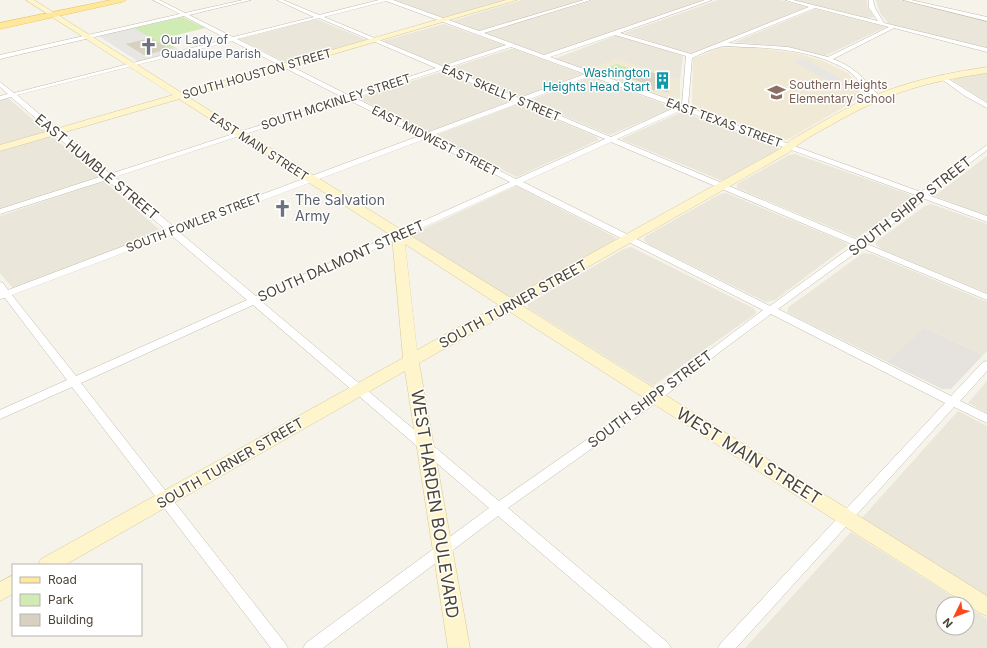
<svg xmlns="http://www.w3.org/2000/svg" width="987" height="648" font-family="Inter,sans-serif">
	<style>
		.residential { fill: #eae6d9 }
		.industrial { fill: #e6e2dd }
		.education { fill: #efe9d5 }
		.green { fill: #d0ebb3 }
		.parking { fill: #e8e6e3 }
		.building { fill: #d8d0c0 }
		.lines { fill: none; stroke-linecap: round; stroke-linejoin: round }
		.street-casing { stroke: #c2bcad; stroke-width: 1 }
		.secondary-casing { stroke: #d7c99a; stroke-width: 1 }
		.primary-casing { stroke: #e9c867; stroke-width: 1 }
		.street { fill: #fff; fill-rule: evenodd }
		.secondary { fill: #fff5cd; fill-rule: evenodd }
		.primary { fill: #ffe79c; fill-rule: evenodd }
		.labels { text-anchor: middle; stroke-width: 3; stroke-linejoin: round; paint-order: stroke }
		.far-worship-label { font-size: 12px; fill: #5b616d; stroke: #fff; text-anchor: start }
		.far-culture-label { font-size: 12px; fill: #0d838f; stroke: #fff; text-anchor: end }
		.far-street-label { font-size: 12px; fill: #4b4538; stroke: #fff }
		.far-education-label { font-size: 12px; fill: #785e54; stroke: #fff; text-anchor: start }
		.street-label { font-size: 14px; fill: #4b4538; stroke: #fff }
		.worship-label { font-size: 14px; fill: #5b616d; stroke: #fff; text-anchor: start }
		.near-street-label { font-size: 17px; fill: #4b4538; stroke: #fff }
	</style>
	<rect width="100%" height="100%" fill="#f6f3eb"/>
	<g class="residential">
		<polygon points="395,0 509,0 443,18"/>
		<polygon points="522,0 584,0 479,31 452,21"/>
		<polygon points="594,0 705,0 545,55 485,33"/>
		<polygon points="718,0 780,0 807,7 694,53 686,53 625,33"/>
		<polygon points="793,0 867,0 867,6 874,17 867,18"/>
		<polygon points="876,0 899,0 987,20 987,48 889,24 880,13"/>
		<polygon points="815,9 886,27 825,56 779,46 735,42"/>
		<polygon points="316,19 369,41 289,64 239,39"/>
		<polygon points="444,24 501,44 503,46 441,65 383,41"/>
		<polygon points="615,36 621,36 683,56 680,80 617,59 586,70 554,59"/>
		<polygon points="511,49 514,49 582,74 521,97 452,70 454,67"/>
		<polygon points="441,72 511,101 427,133 358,98"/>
		<polygon points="987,73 987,102 952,80 954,78"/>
		<polygon points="590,77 661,103 671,109 610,135 530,102 531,100"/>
		<polygon points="8,98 47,132 0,145 0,100"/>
		<polygon points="515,105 521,105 597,137 598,140 517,177 434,136"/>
		<polygon points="682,112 777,147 779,149 725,180 720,180 621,139"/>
		<polygon points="52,136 99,177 0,209 0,151"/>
		<polygon points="795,154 909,194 913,199 857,238 737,188 737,184 789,155"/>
		<polygon points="987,156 987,216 935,196 936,195"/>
		<polygon points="104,181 162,232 13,288 0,273 0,216"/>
		<polygon points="516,186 615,237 616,241 514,297 510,297 414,239 413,234 417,232"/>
		<polygon points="726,193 844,242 848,245 775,300 766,302 648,244 644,240 646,236 720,194"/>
		<polygon points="931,204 987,224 987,293 883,250 876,245 876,242 925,206"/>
		<polygon points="631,247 753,308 756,312 755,314 653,386 528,308 528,304 624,249"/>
		<polygon points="863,253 872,254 987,302 987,351 983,355 924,328 887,362 790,314 787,311 789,307"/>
		<polygon points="987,381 987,413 968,403"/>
		<polygon points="958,411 987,426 987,598 861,519"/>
		<polygon points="851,532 964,604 943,604 943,628 967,628 967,606 987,619 987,648 745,648"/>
	</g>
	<polygon class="industrial" points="924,328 983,355 951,389 942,389 887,362"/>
	<g class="education">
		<polygon points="744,47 796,53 823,61 848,73 858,85 859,95 856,100 787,140 692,106 693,59 719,48"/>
		<polygon points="617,58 680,80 680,98 669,100 586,70"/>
	</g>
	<g class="green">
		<polygon points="183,17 205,28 161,39 179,50 138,61 99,36"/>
		<polygon points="617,64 631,69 613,75 599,71"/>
	</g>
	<g class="parking">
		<polygon points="134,28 151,38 126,44 144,55 175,48 179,50 138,61 99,36"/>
		<polygon points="801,59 809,61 843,80 830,82 795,62 796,60"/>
	</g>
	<g class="building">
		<polygon points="151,38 170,49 144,55 126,44"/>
		<polygon points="641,69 670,78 669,92 652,90 652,86 624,76"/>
	</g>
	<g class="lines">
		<defs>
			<g id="street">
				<path d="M 153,0 L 159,0 L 185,13 L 243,0 L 251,0 L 189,15 L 233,37 L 314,17 L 277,0 L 283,0 L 319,15 L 379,0 L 393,0 L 479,31 L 584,0 L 591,0 L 484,33 L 544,55 L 705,0 L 712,0 L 620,33 L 691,54 L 809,7 L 785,0 L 793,0 L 878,21 L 869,8 L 869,0 L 873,0 L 875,8 L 884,23 L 987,48 L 987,52 L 894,28 L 833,59 C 859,69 863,80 881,97 L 878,99 C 865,95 860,78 847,70 C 817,52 780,48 744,47 C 737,47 727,45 720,47 C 711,49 701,54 692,58 L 688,105 L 687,107 L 921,192 L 987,145 L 987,150 L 928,195 L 987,216 L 987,222 L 925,199 L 867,244 L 987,294 L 987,300 L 862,248 L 778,309 L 951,396 L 983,362 L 987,361 L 987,371 L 960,401 L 987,414 L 987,423 L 954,407 L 736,648 L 718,648 L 721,643 L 945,403 L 771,314 L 721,351 L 660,400 L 508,508 L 668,643 L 671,648 L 652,648 L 498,516 L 323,648 L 303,648 L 306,643 L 489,508 L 253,305 L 81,383 L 285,643 L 288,648 L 271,648 L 72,387 L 0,419 L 0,410 L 67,380 L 5,298 L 0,299 L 0,282 L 3,283 L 8,290 L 166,230 L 107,180 L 0,214 L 0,209 L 103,176 L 11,97 L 0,100 L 0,96 L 8,94 L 0,87 L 0,82 L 14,93 L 227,39 L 184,16 L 0,59 L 0,55 L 180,14 ZM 386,1 L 506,45 L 442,66 L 324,17 ZM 815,8 L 889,27 L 828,57 L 788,47 L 728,43 ZM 319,18 L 436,68 L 350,96 L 237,39 ZM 615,35 L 686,56 L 682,104 L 550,57 ZM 232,41 L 344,98 L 110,174 L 17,95 ZM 511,47 L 585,74 L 519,98 L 447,68 ZM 441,70 L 513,101 L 426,133 L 355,98 ZM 590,76 L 676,107 L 611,137 L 525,101 ZM 349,100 L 419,136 L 174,227 L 115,177 ZM 519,103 L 605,139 L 516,179 L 431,136 ZM 682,110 L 918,196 L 917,199 L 860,241 L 617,139 ZM 425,139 L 510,182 L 256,296 L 179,232 ZM 611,142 L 854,245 L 770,306 L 523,182 ZM 516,185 L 763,310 L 652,394 L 499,501 L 261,301 ZM 171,235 L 247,300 L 76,376 L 12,295 Z"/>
				<polygon points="903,0 911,0 987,17 987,21"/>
				<polygon points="942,75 987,103 987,108 965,96 940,78 939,77"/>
			</g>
			<g id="secondary">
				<path d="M 26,0 L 34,0 L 182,93 L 506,0 L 517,0 L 188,97 L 511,298 L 780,149 C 793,137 809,130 824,121 C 881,88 922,77 987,67 L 987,73 C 925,82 886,93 831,125 C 816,133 801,141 788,153 L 521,305 L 987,596 L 987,616 L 980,613 L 510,312 L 419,363 L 470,648 L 448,648 L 405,371 L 65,565 L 38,565 L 41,559 L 403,358 L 392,236 L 179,99 L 0,151 L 0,145 L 173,95 ZM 405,244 L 499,305 L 417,350 Z"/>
				<polygon points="13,575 13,594 0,601 0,582"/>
			</g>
			<polygon id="primary" points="111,0 126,0 122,2 0,29 0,23"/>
		</defs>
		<use href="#street" class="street-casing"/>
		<use href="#secondary" class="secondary-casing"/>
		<use href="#primary" class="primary-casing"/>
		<use href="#street" class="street"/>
		<use href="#secondary" class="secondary"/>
		<use href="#primary" class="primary"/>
	</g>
	<defs>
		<symbol id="church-bare" viewBox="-9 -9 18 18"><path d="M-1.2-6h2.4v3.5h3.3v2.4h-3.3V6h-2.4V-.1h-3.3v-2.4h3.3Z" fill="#6b7280" stroke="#fff" stroke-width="2.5" paint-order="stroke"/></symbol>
		<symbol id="building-bare" viewBox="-9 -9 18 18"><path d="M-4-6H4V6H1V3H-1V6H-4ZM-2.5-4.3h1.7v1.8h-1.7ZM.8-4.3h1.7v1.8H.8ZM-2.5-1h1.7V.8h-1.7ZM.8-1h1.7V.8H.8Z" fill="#0f9aa8" stroke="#fff" stroke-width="2.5" paint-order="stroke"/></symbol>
		<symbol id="school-bare" viewBox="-9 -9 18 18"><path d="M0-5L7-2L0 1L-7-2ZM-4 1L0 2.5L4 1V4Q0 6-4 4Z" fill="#8d6e63" stroke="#fff" stroke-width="2.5" paint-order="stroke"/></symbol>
	</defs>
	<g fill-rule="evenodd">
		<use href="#church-bare" x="136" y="34" width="25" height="25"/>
		<use href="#building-bare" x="650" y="68" width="25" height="25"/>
		<use href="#school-bare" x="764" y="80" width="25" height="25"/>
		<use href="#church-bare" x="270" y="196" width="25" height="25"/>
	</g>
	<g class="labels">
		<g class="far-worship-label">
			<text x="161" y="44">Our Lady of<tspan x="161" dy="14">Guadalupe Parish</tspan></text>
		</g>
		<g class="far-culture-label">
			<text x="650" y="77">Washington<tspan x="650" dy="14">Heights Head Start</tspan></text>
		</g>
		<g class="far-street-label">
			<text transform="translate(257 74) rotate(-16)" y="4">SOUTH HOUSTON STREET</text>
			<text transform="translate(501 93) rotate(23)" y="4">EAST SKELLY STREET</text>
			<text transform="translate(336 102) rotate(-18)" y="4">SOUTH MCKINLEY STREET</text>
			<text transform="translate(724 123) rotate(20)" y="4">EAST TEXAS STREET</text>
			<text transform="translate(435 141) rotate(27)" y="4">EAST MIDWEST STREET</text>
			<text transform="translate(259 147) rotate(33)" y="4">EAST MAIN STREET</text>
			<text transform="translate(194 223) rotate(-21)" y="4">SOUTH FOWLER STREET</text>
		</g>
		<g class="far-education-label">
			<text x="789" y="89">Southern Heights<tspan x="789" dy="14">Elementary School</tspan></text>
		</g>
		<g class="street-label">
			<text transform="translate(97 167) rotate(40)" y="5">EAST HUMBLE STREET</text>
			<text transform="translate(910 206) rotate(-38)" y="5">SOUTH SHIPP STREET</text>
			<text transform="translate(341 261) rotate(-24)" y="5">SOUTH DALMONT STREET</text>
			<text transform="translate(513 304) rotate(-29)" y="5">SOUTH TURNER STREET</text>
			<text transform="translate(650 399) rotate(-37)" y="5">SOUTH SHIPP STREET</text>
			<text transform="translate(230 463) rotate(-30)" y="5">SOUTH TURNER STREET</text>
		</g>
		<g class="worship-label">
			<text x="295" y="205">The Salvation<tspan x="295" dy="16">Army</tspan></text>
		</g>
		<g class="near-street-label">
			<text transform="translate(749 456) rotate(32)" y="6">WEST MAIN STREET</text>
			<text transform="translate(435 504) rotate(81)" y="6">WEST HARDEN BOULEVARD</text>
		</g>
	</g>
	<rect x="12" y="564" width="130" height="72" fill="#ffffff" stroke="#b7b5af"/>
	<rect x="20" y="577" width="20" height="6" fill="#ffe79c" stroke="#b7b5af"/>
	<text x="48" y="584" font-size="12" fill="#4b4538">Road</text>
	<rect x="20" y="594" width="20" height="12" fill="#d0ebb3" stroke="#b7b5af"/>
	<text x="48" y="604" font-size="12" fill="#4b4538">Park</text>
	<rect x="20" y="614" width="20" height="12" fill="#d8d0c0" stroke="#b7b5af"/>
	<text x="48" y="624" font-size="12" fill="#4b4538">Building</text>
	<g transform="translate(955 616) rotate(227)"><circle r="19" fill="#ffffff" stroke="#b7b5af"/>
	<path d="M0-3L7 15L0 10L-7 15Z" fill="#ff461a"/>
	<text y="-6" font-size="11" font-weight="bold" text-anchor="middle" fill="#4b4538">N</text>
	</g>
</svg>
